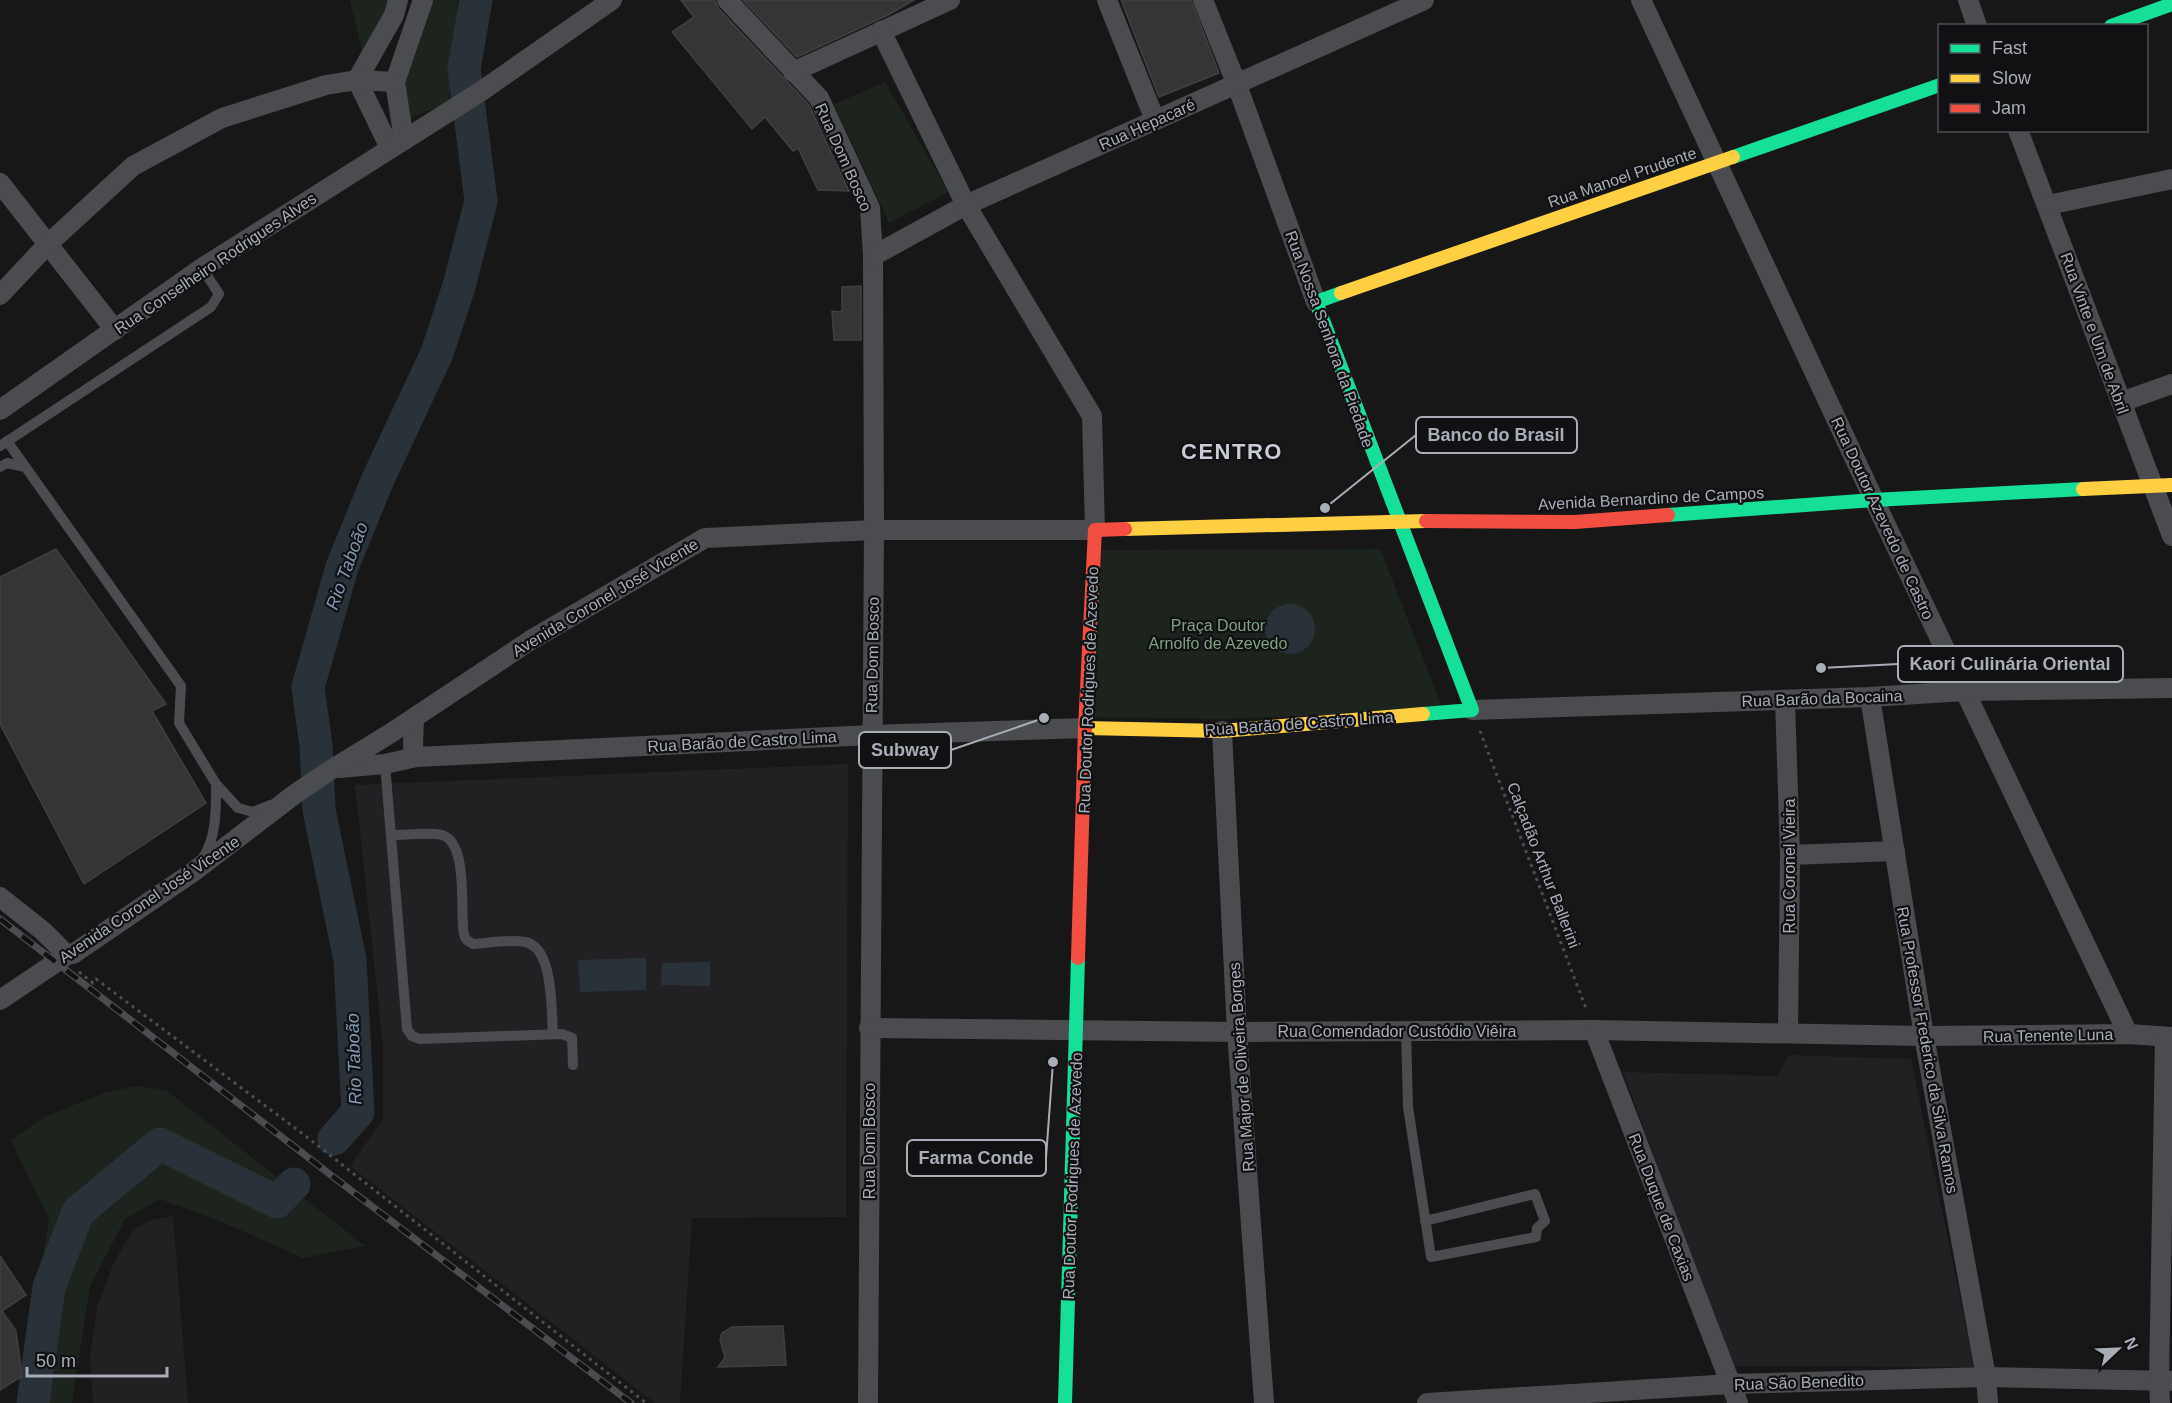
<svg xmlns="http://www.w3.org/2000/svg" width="2172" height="1403" font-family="Helvetica,sans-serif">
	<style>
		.built { fill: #212123 }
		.green { fill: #1d241e }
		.water { fill: #2a3239 }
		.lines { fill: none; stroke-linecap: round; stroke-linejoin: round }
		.river { stroke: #2a3239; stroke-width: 33 }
		.building { fill: #353536; stroke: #3f4043; stroke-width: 1.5 }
		.path { stroke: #4d4e52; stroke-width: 3; stroke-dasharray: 3 4.5; stroke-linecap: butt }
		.lane { stroke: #4b4c50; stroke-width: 10 }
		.street { stroke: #4b4c50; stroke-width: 20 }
		.fast { stroke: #16e098; stroke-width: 14 }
		.slow { stroke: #ffcf43; stroke-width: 14 }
		.jam { stroke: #f24e42; stroke-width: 14 }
		.rail-casing { stroke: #4b4c4f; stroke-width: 7 }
		.rail { stroke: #111113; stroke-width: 4.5; stroke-dasharray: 14; stroke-linecap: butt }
		.labels { text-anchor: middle; stroke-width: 4.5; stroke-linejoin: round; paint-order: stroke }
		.street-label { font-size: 16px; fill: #a8adb8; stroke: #111113 }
		.park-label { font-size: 16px; fill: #7fa381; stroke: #111113 }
		.water-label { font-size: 18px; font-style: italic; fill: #7f9bb3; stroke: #111113 }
		.district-label { font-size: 22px; font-weight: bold; letter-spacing: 1.5px; fill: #c9ccd4; stroke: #111113 }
		.leader { fill: none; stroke: #a8adb8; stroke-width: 2 }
		.callout-dot { fill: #a8adb8; stroke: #111113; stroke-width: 2 }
		.callout { fill: #111113; stroke: #a8adb8; stroke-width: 2 }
		.callout-label { font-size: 18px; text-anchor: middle; font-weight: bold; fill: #a8adb8 }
	</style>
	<rect width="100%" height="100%" fill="#171717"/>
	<g class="built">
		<polygon points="848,764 846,1217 692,1218 680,1403 655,1403 350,1166 383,1119 383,1046 355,785"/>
		<polygon points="1788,1055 1911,1059 1974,1367 1731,1366 1623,1072 1778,1076"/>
		<polygon points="173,1216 188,1403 93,1403 90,1357 97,1307 114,1262 133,1230 151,1220"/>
	</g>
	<g class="green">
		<polygon points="350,0 390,0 374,56 363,56"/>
		<polygon points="430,0 458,0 449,102 404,121 401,90"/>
		<polygon points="885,82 948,192 889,223 834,104"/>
		<polygon points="1380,549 1444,711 1220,719 1092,717 1098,550"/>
		<polygon points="137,1086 166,1090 365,1246 303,1258 220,1221 160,1199 125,1219 90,1286 72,1403 17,1403 49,1220 11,1140 46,1116 106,1092"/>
	</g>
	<g class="water">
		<circle cx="1290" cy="629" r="25"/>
		<polygon points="646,958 646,990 580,992 578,960"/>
		<polygon points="710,962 710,986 661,985 662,963"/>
	</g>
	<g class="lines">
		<g class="river">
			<polyline points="334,1139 358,1112 350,960 319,810 316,746 308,687 342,567 378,479 437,353 459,286 481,201 464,69 476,0"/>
			<polyline points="33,1403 49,1287 78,1212 160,1144 277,1202 294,1184"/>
		</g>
	</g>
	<g class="building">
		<polygon points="681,0 715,0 718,8 809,105 849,191 818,190 798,148 793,151 765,117 752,129 672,32 694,17"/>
		<polygon points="743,0 914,0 888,15 797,57"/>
		<polygon points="1121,0 1191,0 1219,73 1159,97"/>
		<polygon points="861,286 861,340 834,340 832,311 842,312 842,287"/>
		<polygon points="56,549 166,704 152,711 206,803 84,884 0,724 0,577"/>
		<polygon points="0,1256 26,1295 2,1311 16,1331 22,1376 0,1390"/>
		<polygon points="783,1326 786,1365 718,1367 725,1358 720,1339 722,1333 732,1327"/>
	</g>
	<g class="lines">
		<g class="path">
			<polyline points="1480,731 1587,1011"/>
			<polyline points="79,972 93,983 96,979 303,1134 646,1403"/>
		</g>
		<g class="lane">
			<polyline points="7,441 181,686 179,723 216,784 238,808 253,812 270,805"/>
			<polyline points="0,446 211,307 219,294 202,268"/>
			<polyline points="0,467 7,463 25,467"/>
			<polyline points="385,764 407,1029 412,1036 420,1039 562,1034 572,1038 573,1065"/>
			<path d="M 391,835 C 405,835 429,832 442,835 C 467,842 461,904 463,925 C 463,930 463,935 466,939 C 467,941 471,942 473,944 C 489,943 509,939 525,942 C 554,947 551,1011 553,1034"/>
			<path d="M 202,859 C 217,838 216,808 216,784"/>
			<polyline points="1406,1030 1408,1107 1431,1257 1536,1237 1537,1228 1545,1221 1535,1194 1425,1221"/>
		</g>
		<g class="street">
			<polyline points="727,0 819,98 870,208 873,256 874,530 868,1403"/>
			<polyline points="1107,0 1155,120"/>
			<polyline points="1203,0 1237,85 1316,302"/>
			<polyline points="1641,0 1874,500 2128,1034"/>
			<polyline points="1968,0 1977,26"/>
			<polyline points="793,72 950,0"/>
			<polyline points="357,80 394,15 398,0"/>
			<polyline points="357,80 390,148"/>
			<polyline points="2018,130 2172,536"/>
			<polyline points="404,140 395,82 423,0"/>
			<polyline points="0,183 115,330"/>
			<polyline points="2048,205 2172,179"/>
			<polyline points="873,256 966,205 1424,0"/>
			<polyline points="0,295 48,244 133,166 222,118 326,85 357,80 395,82"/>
			<polyline points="2121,402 2172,384"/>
			<polyline points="0,410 202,268 483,90 612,0"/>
			<polyline points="1870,697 1924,1036 1986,1377 1988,1403"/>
			<polyline points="1785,700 1790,855 1788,1033"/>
			<polyline points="1472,710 1870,697 1965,691 2172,688"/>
			<polyline points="414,718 413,746 416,757"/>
			<polyline points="1222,731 1237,1032 1264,1403"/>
			<polyline points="339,768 385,764 416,757 871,735 1085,728"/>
			<polyline points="1790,855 1895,851"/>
			<polyline points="0,897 43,931 67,955"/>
			<polyline points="0,1000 67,955 73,954 193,872 295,794 329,771 391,733 531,640 705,538 874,530 1095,530 1092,416 966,205 881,31"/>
			<polyline points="869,1028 1237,1032 1594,1030 1924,1036 2128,1034 2172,1037"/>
			<polyline points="1594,1030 1738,1403"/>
			<polyline points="1427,1403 1731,1384 1986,1377 2172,1381"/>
			<polyline points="2160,1403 2159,1382 2165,1037"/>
		</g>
		<g class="fast">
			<polyline points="2111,26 2172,4"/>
			<polyline points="1733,157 1940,85"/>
			<polyline points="1341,293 1316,302 1472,710 1423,714"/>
			<polyline points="1668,515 1874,500 2083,489"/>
			<polyline points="1065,1403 1078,958"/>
		</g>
		<g class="slow">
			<polyline points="1341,293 1733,157"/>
			<polyline points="2083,489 2172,485"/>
			<polyline points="1125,529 1426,521"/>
			<polyline points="1085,728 1222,731 1423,714"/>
		</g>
		<g class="jam">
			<polyline points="1426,521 1575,522 1668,515"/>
			<polyline points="1078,958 1085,728 1095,530 1125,529"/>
		</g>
		<defs>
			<polyline id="rail" points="0,919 336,1179 631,1403"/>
		</defs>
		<use href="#rail" class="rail-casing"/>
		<use href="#rail" class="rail"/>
	</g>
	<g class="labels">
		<g class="street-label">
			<text transform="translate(1147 124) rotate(-24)" y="6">Rua Hepacaré</text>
			<text transform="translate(844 157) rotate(66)" y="6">Rua Dom Bosco</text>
			<text transform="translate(1622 177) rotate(-19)" y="6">Rua Manoel Prudente</text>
			<text transform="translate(215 263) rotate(-34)" y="6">Rua Conselheiro Rodrigues Alves</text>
			<text transform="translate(2095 333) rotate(70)" y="6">Rua Vinte e Um de Abril</text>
			<text transform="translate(1330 339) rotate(70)" y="6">Rua Nossa Senhora da Piedade</text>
			<text transform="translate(1651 498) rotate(-3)" y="6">Avenida Bernardino de Campos</text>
			<text transform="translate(1883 518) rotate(65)" y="6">Rua Doutor Azevedo de Castro</text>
			<text transform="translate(605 597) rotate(-31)" y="6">Avenida Coronel José Vicente</text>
			<text transform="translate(872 655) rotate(-89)" y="6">Rua Dom Bosco</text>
			<text transform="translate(1088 690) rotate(-88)" y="6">Rua Doutor Rodrigues de Azevedo</text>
			<text transform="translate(1822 698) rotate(-2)" y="6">Rua Barão da Bocaina</text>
			<text transform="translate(1299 723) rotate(-4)" y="6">Rua Barão de Castro Lima</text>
			<text transform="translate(742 741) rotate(-3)" y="6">Rua Barão de Castro Lima</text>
			<text transform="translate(1544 865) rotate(69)" y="6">Calçadão Arthur Ballerini</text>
			<text transform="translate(1789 866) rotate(-90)" y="6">Rua Coronel Vieira</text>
			<text transform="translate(149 899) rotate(-34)" y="6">Avenida Coronel José Vicente</text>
			<text x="1397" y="1037">Rua Comendador Custódio Viêira</text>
			<text transform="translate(2048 1035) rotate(-1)" y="6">Rua Tenente Luna</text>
			<text transform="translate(1928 1050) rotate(80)" y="6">Rua Professor Frederico da Silva Ramos</text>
			<text transform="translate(1241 1067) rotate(-94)" y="6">Rua Major de Oliveira Borges</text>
			<text transform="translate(869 1141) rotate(-90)" y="6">Rua Dom Bosco</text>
			<text transform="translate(1072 1176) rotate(-88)" y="6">Rua Doutor Rodrigues de Azevedo</text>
			<text transform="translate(1662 1207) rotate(69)" y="6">Rua Duque de Caxias</text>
			<text transform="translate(1799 1382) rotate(-2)" y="6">Rua São Benedito</text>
		</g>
		<g class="park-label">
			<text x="1218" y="631">Praça Doutor<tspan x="1218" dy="18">Arnolfo de Azevedo</tspan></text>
		</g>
		<g class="water-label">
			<text transform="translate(347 566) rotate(-70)" y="6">Rio Taboão</text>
			<text transform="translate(354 1059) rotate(-92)" y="6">Rio Taboão</text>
		</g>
		<g class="district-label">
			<text x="1232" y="459">CENTRO</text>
		</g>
	</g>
	<path class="leader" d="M1325 508L1416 435M1821 668L1898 664M1044 718L951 750M1053 1062L1046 1158"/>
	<g class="callout-dot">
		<circle cx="1325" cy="508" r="6"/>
		<circle cx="1821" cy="668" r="6"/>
		<circle cx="1044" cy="718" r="6"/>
		<circle cx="1053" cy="1062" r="6"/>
	</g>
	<g class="callout">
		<rect x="1416" y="417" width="161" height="36" rx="6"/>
		<rect x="1898" y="646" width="225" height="36" rx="6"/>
		<rect x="859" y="732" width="92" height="36" rx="6"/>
		<rect x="907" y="1140" width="139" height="36" rx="6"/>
	</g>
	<g class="callout-label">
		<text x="1496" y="441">Banco do Brasil</text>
		<text x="2010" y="670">Kaori Culinária Oriental</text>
		<text x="905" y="756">Subway</text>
		<text x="976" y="1164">Farma Conde</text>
	</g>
	<rect x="1938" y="24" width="210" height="108" fill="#111113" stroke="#4d4f55" stroke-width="1.5"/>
	<rect x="1950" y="44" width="30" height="9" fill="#16e098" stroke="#4d4f55" stroke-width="1.5"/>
	<text x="1992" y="54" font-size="18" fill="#a8adb8">Fast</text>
	<rect x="1950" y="74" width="30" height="9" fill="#ffcf43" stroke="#4d4f55" stroke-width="1.5"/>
	<text x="1992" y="84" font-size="18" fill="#a8adb8">Slow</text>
	<rect x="1950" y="104" width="30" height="9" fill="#f24e42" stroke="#4d4f55" stroke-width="1.5"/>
	<text x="1992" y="114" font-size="18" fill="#a8adb8">Jam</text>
	<g transform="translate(2118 1349) rotate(67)" stroke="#111113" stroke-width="4.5" paint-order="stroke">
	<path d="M0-4.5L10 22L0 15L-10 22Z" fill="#a8adb8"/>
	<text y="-9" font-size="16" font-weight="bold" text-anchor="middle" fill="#a8adb8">N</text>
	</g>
	<path d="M27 1367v9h140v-9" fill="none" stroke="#a8adb8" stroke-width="3"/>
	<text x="36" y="1367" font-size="18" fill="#a8adb8" stroke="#111113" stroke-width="4.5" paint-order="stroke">50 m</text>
</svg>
